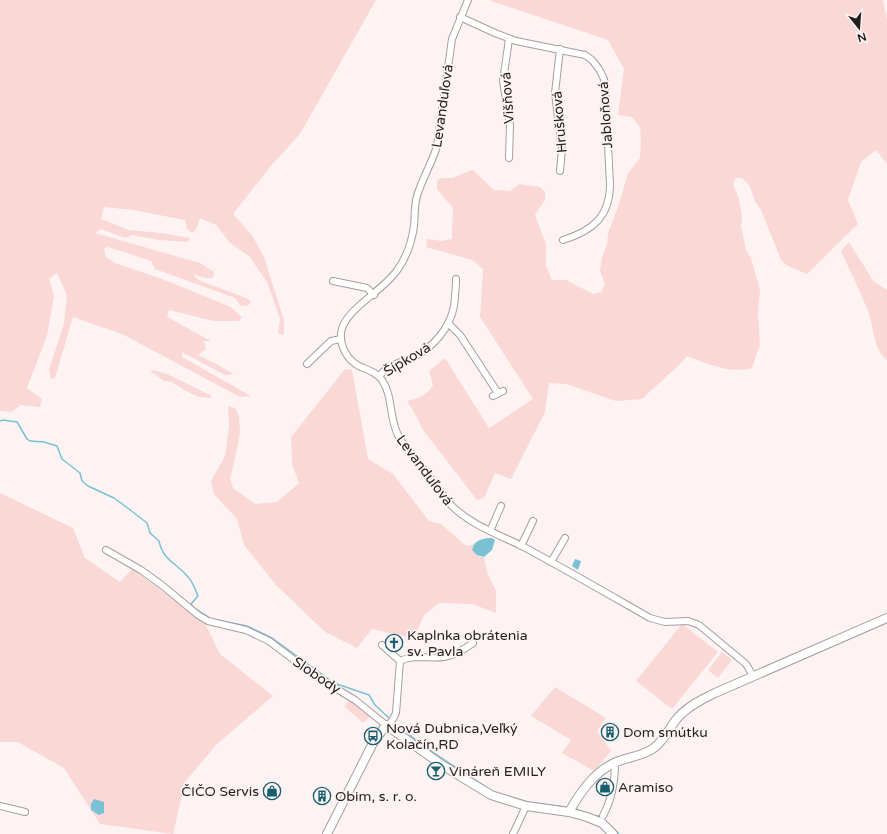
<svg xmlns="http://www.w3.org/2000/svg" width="887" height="834" font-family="'Varela Round',sans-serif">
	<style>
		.green { fill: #fad8d6 }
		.water { fill: #7bc1d4 }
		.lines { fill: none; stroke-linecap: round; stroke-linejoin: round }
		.stream { stroke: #7bc1d4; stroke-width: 1.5 }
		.street-casing { stroke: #a79d9d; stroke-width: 8 }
		.secondary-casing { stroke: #a79d9d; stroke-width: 10 }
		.street { stroke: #fff; stroke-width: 6 }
		.secondary { stroke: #fff; stroke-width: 8 }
		.labels { text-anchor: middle; stroke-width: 3.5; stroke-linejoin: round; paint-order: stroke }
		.street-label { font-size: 14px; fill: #231f1f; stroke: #fef3f3 }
		.poi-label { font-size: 14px; fill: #231f1f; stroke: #fef3f3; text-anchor: start }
	</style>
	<rect width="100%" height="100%" fill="#fef3f3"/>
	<g class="green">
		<polygon points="0,0 376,0 300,134 270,167 233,214 252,235 264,257 284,320 284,335 278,333 280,319 267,282 249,256 230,243 216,225 200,218 196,230 192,233 187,229 185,220 133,210 104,207 101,219 129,230 161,233 190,238 188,242 159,240 132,235 125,238 101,229 95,233 200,263 214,272 213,278 205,278 193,274 198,280 244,297 251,301 248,306 241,306 235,298 155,269 151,261 108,247 104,249 106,257 115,263 162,279 231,307 242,317 239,321 214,321 169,310 167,317 211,341 204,341 206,349 198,355 218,365 233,374 225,375 182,352 182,357 251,396 240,397 124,335 73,317 55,378 51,379 49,370 64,323 67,295 57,273 49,279 54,296 47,336 27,388 42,399 40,407 21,405 11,412 0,411"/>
		<path d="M 488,0 L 883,0 L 887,20 L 887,164 L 876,150 L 861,162 L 848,200 L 858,224 L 807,274 L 788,266 L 781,260 L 761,210 L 756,203 L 749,185 L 742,178 L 736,178 L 733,184 L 739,199 L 742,217 L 741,226 L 746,250 L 751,258 L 760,290 L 758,312 L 760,345 L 752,368 C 728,374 709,364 687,356 L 678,366 L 642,399 L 616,401 L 566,384 L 549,383 L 545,412 L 511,479 L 495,473 L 484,498 L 477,500 L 423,430 L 414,412 L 407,401 C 418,398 427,396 433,385 L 429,371 L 445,358 L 489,428 L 533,399 L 480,317 L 483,269 L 472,260 L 426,247 L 427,239 L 442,241 L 452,239 L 452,232 L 453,208 L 437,189 L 437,180 L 442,178 L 452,178 L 472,170 L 474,171 L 494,190 L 510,191 L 519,184 L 540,187 L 545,192 L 545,200 L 535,215 L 546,244 L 546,266 L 552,280 L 566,280 L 593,294 L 601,292 L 605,284 L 600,271 L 602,257 L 607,244 L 608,233 L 619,204 L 628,173 L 640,158 L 641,141 L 640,127 L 632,117 L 618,115 L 624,69 L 608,40 Z"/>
		<path d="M 849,242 L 874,282 L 887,290 L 887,360 C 873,349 874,327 868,311 C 860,291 850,271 841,251 Z"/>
		<polygon points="345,369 352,370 368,459 393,474 429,521 441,524 466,546 474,544 472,550 481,557 484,557 487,572 496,591 496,613 472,604 439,603 424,615 417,631 406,637 372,629 357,648 325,632 276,585 244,545 237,519 214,494 211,481 225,456 229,426 228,406 235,408 239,416 240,433 234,463 230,479 233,488 255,504 277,502 299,483 292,464 291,437"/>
		<polygon points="154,370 167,374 212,396 211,398 199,397 184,390 172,382 164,381 150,371"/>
		<polygon points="0,493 73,528 85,558 120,582 132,569 205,623 220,654 273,696 217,744 185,782 173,834 100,824 64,768 18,742 0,742"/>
		<polygon points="682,624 718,652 672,709 636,681"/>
		<polygon points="722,652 732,660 718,678 708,670"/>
		<polygon points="555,687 606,718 597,731 611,751 594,771 562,753 571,740 531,716"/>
		<polygon points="351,699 369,714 369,717 363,723 344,706"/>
	</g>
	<g class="water">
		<path d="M 487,538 L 492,538 L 495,540 L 492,550 L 484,557 L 477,555 L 472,550 C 474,541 479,540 487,538 Z"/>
		<polygon points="575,559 581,561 578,570 572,566"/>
		<polygon points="94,799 104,802 104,813 99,815 91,810 91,804"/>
	</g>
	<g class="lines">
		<g class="stream">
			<path d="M 0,421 L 3,420 L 17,422 L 27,439 L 30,441 L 44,442 L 57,446 L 62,459 L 80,473 L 82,481 L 88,486 L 114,498 L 129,509 L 147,523 L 150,533 L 159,541 C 163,561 177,563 188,577 C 193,582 195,589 198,596 L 191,604 L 194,608 L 208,617"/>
			<polyline points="217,620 247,626 272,638 334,683 369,695 375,705 390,719"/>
			<path d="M 393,721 C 421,747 455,766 486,787"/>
			<polyline points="504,795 528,802 565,807"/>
			<polyline points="576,809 595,816 600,816"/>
			<polyline points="603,819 619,834"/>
		</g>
		<defs>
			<g id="street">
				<path d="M 468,0 L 452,39 L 437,146 C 432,163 422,179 417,196 C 414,206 415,216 414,226 C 412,241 407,256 398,269 C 384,291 344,309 341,333 C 340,346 347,360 359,366 C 368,370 376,372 382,380 C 393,396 389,418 398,435 C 403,445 411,453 418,462 C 429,476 440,491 451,505 C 471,525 497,534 522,546 C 565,569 608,594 650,618 L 665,622 L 688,621 L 699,625 L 746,664 L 753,676"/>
				<path d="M 460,17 L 495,33 L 516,41 L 585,55 L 592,60 L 599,69 L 604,79 L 605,86 L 610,184 C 610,217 592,231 563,240"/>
				<polyline points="509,39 503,81 510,125 509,158"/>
				<polyline points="560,171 562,150 555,93 560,49"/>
				<polyline points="333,281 367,288 374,295"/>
				<polyline points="448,323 460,335 498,393"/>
				<polyline points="307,364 331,341 341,339"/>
				<path d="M 379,376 C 390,363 399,364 413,357 C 433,348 450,328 454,306 C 455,297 456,288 456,279"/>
				<polyline points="493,396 503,391"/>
				<polyline points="490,531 501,506"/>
				<polyline points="521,546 533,521"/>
				<polyline points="106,550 141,570 163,586 198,615 208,621 246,630 269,641 314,675 355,700 386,725"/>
				<polyline points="551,562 565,538"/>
				<polyline points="382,645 400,661 396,713 393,719 388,726"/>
				<path d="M 400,661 C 414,654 429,659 444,657 C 454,655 465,649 473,643"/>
				<polyline points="0,806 25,812"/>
				<path d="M 603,816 C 612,799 615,781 615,763"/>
				<polyline points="513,834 526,806"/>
			</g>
			<g id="secondary">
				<path d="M 569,812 C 580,793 593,773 614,763 C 627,757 641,757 654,748 C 663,741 668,731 675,721 C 685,708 700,700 715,693 L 887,618"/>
				<polyline points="327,834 373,743 386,725 442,765 491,795 526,806 569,812 587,817 602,823 613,834"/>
			</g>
		</defs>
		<use href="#street" class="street-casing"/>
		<use href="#secondary" class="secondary-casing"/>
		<use href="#street" class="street"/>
		<use href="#secondary" class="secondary"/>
	</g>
	<defs>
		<symbol id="church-ring" viewBox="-11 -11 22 22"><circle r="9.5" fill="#fef3f3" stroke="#186070" stroke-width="1.5"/><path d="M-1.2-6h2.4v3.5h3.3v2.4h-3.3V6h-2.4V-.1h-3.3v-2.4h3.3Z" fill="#186070"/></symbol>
		<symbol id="building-ring" viewBox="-11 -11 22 22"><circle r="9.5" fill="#fef3f3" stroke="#186070" stroke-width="1.5"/><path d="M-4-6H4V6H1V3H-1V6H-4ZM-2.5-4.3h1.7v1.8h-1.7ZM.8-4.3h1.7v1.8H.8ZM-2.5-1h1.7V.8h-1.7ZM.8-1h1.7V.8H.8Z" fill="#186070"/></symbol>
		<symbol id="bus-ring" viewBox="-11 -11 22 22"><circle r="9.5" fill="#fef3f3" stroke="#186070" stroke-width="1.5"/><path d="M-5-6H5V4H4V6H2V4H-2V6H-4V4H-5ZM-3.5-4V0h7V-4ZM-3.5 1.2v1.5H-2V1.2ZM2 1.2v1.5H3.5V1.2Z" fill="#186070"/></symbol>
		<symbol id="bar-ring" viewBox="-11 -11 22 22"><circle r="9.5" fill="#fef3f3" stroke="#186070" stroke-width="1.5"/><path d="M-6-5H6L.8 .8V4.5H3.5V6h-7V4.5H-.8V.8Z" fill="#186070"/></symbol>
		<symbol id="shop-ring" viewBox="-11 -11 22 22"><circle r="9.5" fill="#fef3f3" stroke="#186070" stroke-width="1.5"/><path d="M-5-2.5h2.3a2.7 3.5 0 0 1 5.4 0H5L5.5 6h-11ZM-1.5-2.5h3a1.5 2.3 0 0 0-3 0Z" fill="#186070"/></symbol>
	</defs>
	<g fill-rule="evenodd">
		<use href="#church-ring" x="384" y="633" width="20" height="20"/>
		<use href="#building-ring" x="600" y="722" width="20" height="20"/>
		<use href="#bus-ring" x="363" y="726" width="20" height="20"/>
		<use href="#bar-ring" x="426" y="761" width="20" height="20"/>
		<use href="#shop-ring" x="595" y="777" width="20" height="20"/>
		<use href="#shop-ring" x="262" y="781" width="20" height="20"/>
		<use href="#building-ring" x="312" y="786" width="20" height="20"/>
	</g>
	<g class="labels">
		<g class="street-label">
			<text transform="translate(507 98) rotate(-94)" y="5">Višňová</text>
			<text transform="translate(442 106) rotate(-82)" y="5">Levanduľová</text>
			<text transform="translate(605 115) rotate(-94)" y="5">Jabloňová</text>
			<text transform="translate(559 122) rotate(-95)" y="5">Hrušková</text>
			<text transform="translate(407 359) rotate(-31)" y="5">Šípková</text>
			<text transform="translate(425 470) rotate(53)" y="5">Levanduľová</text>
			<text transform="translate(317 675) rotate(34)" y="5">Slobody</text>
		</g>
		<g class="poi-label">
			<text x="407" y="640">Kaplnka obrátenia<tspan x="407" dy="16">sv. Pavla</tspan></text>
			<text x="386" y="733">Nová Dubnica,Veľký<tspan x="386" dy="16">Kolačín,RD</tspan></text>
			<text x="623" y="737">Dom smútku</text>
			<text x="449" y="776">Vináreň EMILY</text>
			<text x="618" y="792">Aramiso</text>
			<text x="259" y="796" text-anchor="end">ČIČO Servis</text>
			<text x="335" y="801">Obim, s. r. o.</text>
		</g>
	</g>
	<g transform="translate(859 28) rotate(163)" stroke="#fef3f3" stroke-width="3" paint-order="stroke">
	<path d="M0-3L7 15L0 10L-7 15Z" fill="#231f1f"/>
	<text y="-6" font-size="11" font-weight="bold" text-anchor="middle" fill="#231f1f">N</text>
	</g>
</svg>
